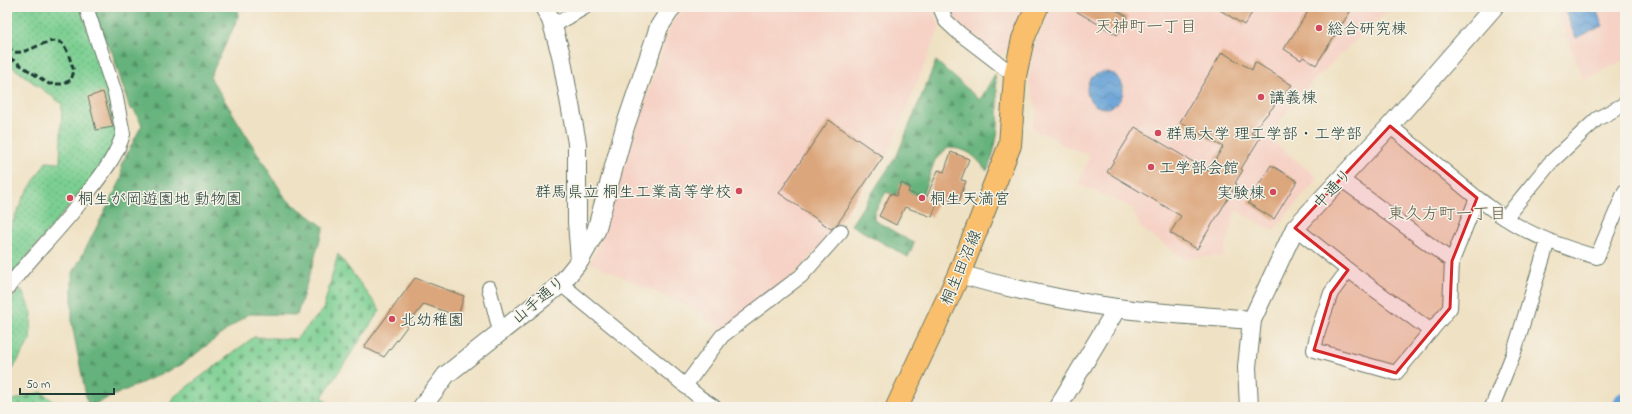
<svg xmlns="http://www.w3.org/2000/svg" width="1632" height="414" font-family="'Indie Flower','Klee One',sans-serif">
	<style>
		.built { fill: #f6d1c5 }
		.forest { fill: url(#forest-firs); stroke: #427858 }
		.cemetery { fill: url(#cemetery-stones); stroke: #4e8663 }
		.park { fill: url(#park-dots); stroke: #4e8663 }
		.water { fill: url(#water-waves); stroke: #427086 }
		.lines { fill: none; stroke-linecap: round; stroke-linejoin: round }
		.river { stroke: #66a2d7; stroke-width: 23 }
		.building { fill: #dca67c }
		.minor-casing { stroke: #687666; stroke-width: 16 }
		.tertiary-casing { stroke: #687666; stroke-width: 20 }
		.primary-casing { stroke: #687666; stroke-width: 24 }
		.minor { stroke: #fff; stroke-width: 14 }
		.tertiary { stroke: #fff; stroke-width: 18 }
		.primary { stroke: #f9bf6c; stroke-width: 22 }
		.rail { stroke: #1f3d34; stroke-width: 3; stroke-dasharray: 6 3; stroke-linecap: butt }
		.marked { fill: #d62828; fill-opacity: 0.2; stroke: #d62828; stroke-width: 3; stroke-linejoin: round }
		.poi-dot { fill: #d1495b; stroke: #f7f3e8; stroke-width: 1.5 }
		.labels { text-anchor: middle; stroke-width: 3; stroke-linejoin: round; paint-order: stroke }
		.poi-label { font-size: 16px; fill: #1f3d34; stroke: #f7f3e8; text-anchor: start }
		.street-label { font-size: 16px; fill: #1f3d34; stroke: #f7f3e8 }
		.neighbourhood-label { font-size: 17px; fill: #61624d; stroke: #f7f3e8 }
	</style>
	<defs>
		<pattern id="forest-firs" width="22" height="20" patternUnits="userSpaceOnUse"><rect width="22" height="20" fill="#65b27c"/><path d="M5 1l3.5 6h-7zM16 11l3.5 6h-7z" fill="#539266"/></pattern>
		<pattern id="cemetery-stones" width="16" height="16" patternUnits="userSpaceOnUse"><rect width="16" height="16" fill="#7ccf92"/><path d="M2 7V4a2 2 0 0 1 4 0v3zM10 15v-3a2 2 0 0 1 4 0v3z" fill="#65a978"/></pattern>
		<pattern id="park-dots" width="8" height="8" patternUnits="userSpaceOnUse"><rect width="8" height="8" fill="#7ccf92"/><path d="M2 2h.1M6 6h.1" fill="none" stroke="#65a978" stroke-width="1.8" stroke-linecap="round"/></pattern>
		<pattern id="water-waves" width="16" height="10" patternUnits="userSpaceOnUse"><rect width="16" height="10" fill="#66a2d7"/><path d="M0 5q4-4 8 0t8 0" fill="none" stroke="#5385af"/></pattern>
	</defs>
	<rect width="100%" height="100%" fill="#f7f3e8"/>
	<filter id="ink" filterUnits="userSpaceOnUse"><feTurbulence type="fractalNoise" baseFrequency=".025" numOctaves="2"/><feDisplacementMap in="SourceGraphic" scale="8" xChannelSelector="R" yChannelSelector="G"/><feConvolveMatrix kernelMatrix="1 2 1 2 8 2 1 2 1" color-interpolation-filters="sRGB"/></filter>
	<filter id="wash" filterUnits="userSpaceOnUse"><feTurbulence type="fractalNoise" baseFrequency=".012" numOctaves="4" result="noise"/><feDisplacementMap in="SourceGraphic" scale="16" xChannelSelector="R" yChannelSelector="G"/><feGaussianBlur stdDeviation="0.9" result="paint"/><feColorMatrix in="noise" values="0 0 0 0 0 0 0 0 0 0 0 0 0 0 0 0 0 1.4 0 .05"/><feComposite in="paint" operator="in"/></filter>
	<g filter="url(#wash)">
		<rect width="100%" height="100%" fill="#efe1c3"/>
		<g class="built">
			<polygon points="683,7 931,7 940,26 889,151 834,231 796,272 724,328 719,329 692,308 591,263 602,236 670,27"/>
			<polygon points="948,7 1024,7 1008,49 1005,53 1002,54 997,54 953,18"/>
			<polygon points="1051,7 1396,7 1386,13 1343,52 1299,95 1279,123 1270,139 1318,178 1273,231 1235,210 1223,257 1211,256 1185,259 1140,227 1133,208 1078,184 1090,156 1060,144 1054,138 1031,129 1037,111 1029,81 1032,53"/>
			<polygon points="1554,7 1625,7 1625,59 1584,80 1563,27"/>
		</g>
		<g class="forest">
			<polygon points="80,7 238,7 238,18 210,77 286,199 324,227 297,315 248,314 181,365 88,407 72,324 72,275 122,178 121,165 142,125 134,110 130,109 112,52"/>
			<path d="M 936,61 L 980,100 L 995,74 C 999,111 1002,135 987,171 C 975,156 968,148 948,148 L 935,160 L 919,205 L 886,192 L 874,213 L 874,220 L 914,243 L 908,257 L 851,225 L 897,155 Z"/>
		</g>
		<g class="cemetery">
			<polygon points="338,254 380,310 322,397 332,407 169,407 175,396 254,337 296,339 323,310"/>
			<polygon points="42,392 60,407 7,407 7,402"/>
		</g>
		<g class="park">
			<polygon points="7,7 80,7 107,81 119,134 108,159 7,281 7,235 23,198 46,162 60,163 62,104 7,63"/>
			<polygon points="21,289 32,313 30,340 7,379 7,304"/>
		</g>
		<g class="water">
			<polygon points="1563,7 1595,7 1603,26 1576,38"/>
			<circle cx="1105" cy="90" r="18"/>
		</g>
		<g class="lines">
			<polyline class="river" points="1624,407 1625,403"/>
		</g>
		<g id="blocks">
			<g class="building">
				<polygon points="1069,7 1111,7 1128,17 1117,35"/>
				<polygon points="1215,7 1256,7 1244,25"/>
				<polygon points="1311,7 1353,7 1316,65 1303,57 1301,60 1284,49"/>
				<polygon points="1222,52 1252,70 1255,62 1292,85 1251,133 1260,138 1241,169 1243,170 1235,183 1237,184 1197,249 1170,233 1181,216 1107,172 1135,127 1208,171 1223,147 1180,122"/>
				<polygon points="103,92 113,127 96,130 88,97"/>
				<polygon points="829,120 883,157 838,223 831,229 779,193"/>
				<polygon points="951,152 969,159 961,180 966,181 959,201 950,198 948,204 938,200 932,217 905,207 896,225 879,216 891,193 896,196 901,183 910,187 908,192 926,199 938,170 944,172"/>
				<polygon points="1271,165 1297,181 1274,219 1248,203"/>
				<polygon points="415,278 464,296 458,316 424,304 384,357 364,347"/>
			</g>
		</g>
	</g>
	<g filter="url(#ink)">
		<use href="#blocks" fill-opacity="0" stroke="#687666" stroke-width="1"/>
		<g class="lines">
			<defs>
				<g id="minor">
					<polyline points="940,7 946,21 959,33 1015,76"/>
					<polyline points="553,26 585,7"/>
					<polyline points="1341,179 1452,261"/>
					<path d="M 1477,198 C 1486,204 1495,212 1505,218 C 1533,237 1565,248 1597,257 L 1625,191"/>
					<polyline points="1505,218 1550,163 1597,119 1625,104"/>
					<polyline points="1295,228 1348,270 1431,331"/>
					<polyline points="1348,270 1331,293 1318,331 1314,350 1396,373 1450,308 1452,261 1477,198 1390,126"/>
					<polyline points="561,284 699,397 714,407"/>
					<polyline points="489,288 500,331"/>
					<path d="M 7,289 C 24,265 46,244 65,221 C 74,211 82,200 90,190 C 103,173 117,155 123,134 L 115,93 L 86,7"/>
					<polyline points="685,386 722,336 801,276 841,231"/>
					<polyline points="1492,407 1514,352 1548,241"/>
				</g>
				<g id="tertiary">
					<polyline points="544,7 551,20 561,55 577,143 577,222 580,260"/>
					<path d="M 959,274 C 1011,289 1063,300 1116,308 C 1161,314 1207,316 1252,320"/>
					<polyline points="422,407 446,375 561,284 580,260 596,231 625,127 659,27 672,7"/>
					<polyline points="1058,407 1117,308"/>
					<polyline points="1249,407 1247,367 1252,320 1295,228 1390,126 1494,7"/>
				</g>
				<polyline id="primary" points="897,407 959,274 1010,145 1015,76 1023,39 1037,7"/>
			</defs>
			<use href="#minor" class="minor-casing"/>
			<use href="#tertiary" class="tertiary-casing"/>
			<use href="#primary" class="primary-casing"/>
			<use href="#minor" class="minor"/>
			<use href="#tertiary" class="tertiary"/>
			<use href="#primary" class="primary"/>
			<path class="rail" d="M 7,48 C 9,49 13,51 15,52 C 30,55 55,30 65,47 C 69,54 71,63 74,71 L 71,80 L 62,84 L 49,84 L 7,56"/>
		</g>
	</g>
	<path class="marked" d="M 1390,126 L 1477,198 L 1452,261 L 1450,308 L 1396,373 L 1314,350 L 1331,293 L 1348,270 L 1295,228 Z"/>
	<g class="poi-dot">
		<circle cx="1319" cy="28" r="4"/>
		<circle cx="1261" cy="97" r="4"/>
		<circle cx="1158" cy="133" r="4"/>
		<circle cx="1151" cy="167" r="4"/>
		<circle cx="739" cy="191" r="4"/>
		<circle cx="1273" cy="192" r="4"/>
		<circle cx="70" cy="198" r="4"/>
		<circle cx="922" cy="198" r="4"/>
		<circle cx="392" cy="319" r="4"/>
	</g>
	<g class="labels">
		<g class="poi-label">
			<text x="1327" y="34">総合研究棟</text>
			<text x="1269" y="103">講義棟</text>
			<text x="1166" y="139">群馬大学 理工学部・工学部</text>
			<text x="1159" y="173">工学部会館</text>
			<text x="731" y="197" text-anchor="end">群馬県立 桐生工業高等学校</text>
			<text x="1265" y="198" text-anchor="end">実験棟</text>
			<text x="78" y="204">桐生が岡遊園地 動物園</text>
			<text x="930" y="204">桐生天満宮</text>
			<text x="400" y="325">北幼稚園</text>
		</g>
		<g class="street-label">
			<text transform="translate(1332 188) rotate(-47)" y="6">中通り</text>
			<text transform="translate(960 267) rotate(-67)" y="6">桐生田沼線</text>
			<text transform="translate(538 299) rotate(-40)" y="6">山手通り</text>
		</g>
		<g class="neighbourhood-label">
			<text x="1146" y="32">天神町一丁目</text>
			<text x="1447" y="219">東久方町一丁目</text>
		</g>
	</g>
	<rect width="1632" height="414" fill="none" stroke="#f7f3e8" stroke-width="24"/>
	<path d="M20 388v6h94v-6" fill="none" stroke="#1f3d34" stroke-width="2"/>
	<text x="26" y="388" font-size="12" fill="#1f3d34" stroke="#f7f3e8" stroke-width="3" paint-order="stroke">50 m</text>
</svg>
